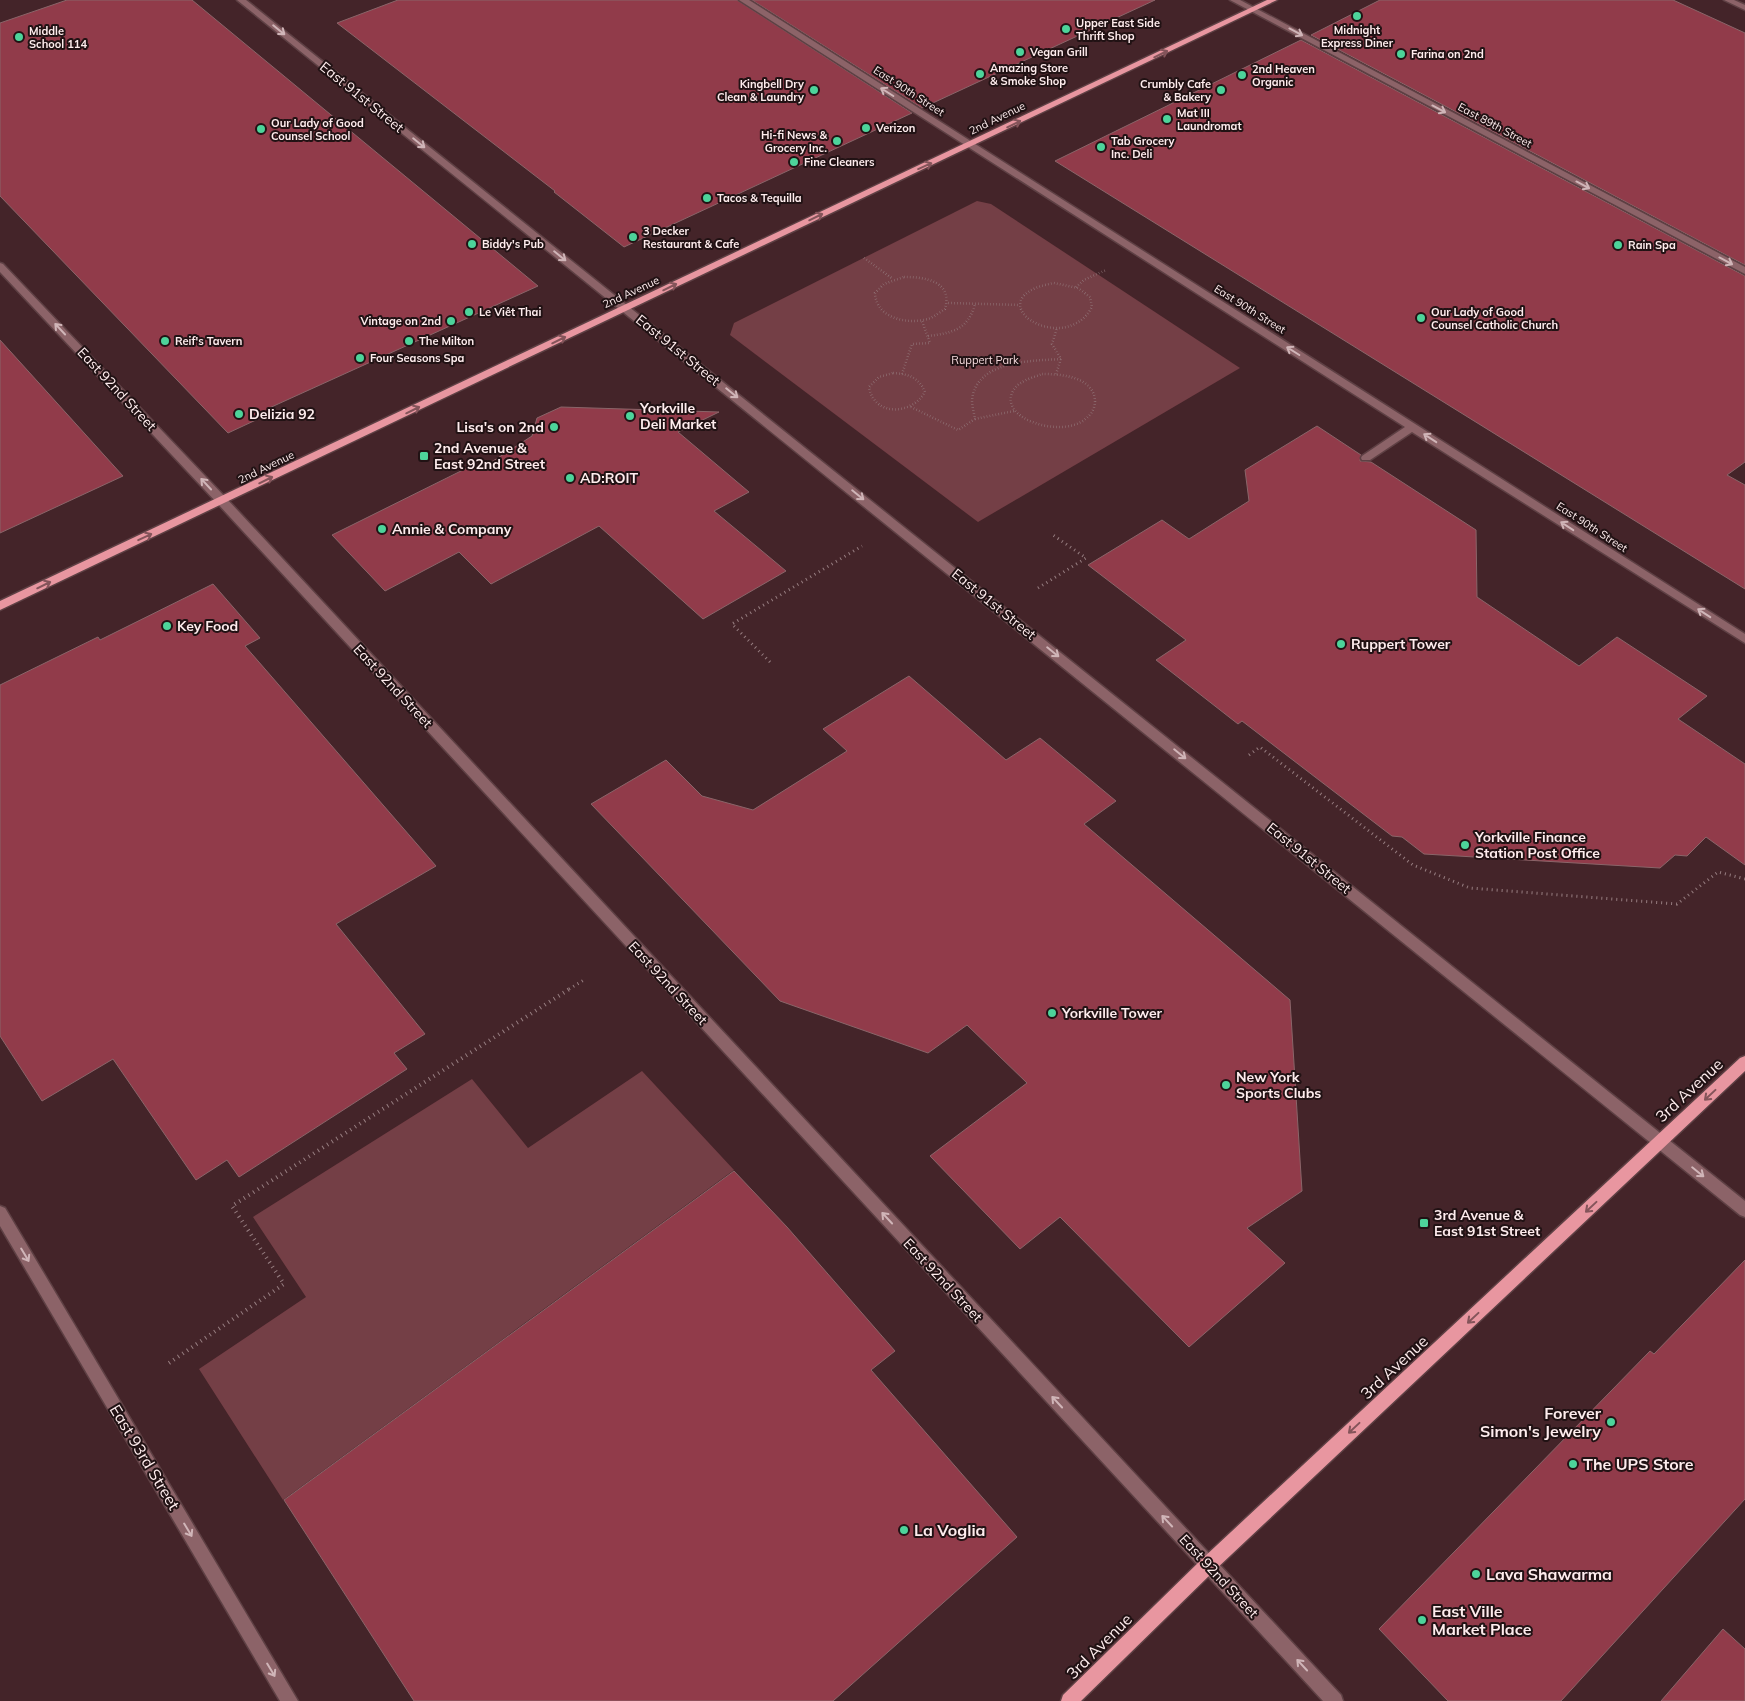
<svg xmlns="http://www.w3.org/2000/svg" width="1745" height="1701" font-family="Mulish,sans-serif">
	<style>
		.green { fill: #743f46 }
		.building { fill: #913b4a; stroke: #8a6569 }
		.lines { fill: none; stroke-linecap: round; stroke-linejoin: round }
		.minor-casing { stroke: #5e4044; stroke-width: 3 }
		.major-casing { stroke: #5e4044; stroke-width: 3 }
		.path-far2 { stroke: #977e81; stroke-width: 2.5; stroke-dasharray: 0.5 2.5; stroke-linecap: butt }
		.path-far1 { stroke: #977e81; stroke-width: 3; stroke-dasharray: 1 4; stroke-linecap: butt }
		.path { stroke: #977e81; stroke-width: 4; stroke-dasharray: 1 4.5; stroke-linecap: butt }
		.minor { fill: #8c6368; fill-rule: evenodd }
		.major { fill: #e896a0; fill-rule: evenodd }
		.oneway { stroke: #d0b5b8 }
		.oneway2 { stroke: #84545a }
		.poi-dot { fill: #4dd39a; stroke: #211214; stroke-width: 2 }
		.labels { text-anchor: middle; stroke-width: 4; stroke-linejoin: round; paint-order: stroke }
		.far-poi-label { font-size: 11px; font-weight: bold; fill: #feeced; stroke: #211214; text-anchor: start }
		.far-street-label { font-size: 11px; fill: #feeced; stroke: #211214 }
		.far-park-label { font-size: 11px; fill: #f5dbdd; stroke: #211214 }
		.street-label { font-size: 14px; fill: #feeced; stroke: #211214 }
		.poi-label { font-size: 14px; font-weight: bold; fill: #feeced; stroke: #211214; text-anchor: start }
		.near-street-label { font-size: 16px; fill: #feeced; stroke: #211214 }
		.near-poi-label { font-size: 16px; font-weight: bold; fill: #feeced; stroke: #211214; text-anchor: start }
	</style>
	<rect width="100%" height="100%" fill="#442429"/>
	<g class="green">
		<polygon points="977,201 991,204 1240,368 978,522 730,335 734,323"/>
		<polygon points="642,1071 734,1170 283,1500 199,1369 306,1297 253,1217 472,1079 528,1148"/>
	</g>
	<g class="building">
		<polygon points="67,0 192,0 538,286 267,409 271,413 228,433 0,196 0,23"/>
		<polygon points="398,0 737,0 912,113 624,247 554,192 555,191 337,23"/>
		<polygon points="752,0 1155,0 922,108"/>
		<polygon points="1380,0 1673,0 1745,33 1745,265 1311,35"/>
		<polygon points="1301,40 1745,276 1745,462 1727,475 1745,485 1745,589 1055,161"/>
		<polygon points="0,340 123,476 0,533"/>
		<polygon points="561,407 719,412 678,432 749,492 714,511 786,571 703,619 599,526 491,584 459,552 385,591 332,535 473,465 479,470 532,436 537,418"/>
		<polygon points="1317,426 1361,455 1360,461 1371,462 1476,530 1477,597 1579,666 1617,637 1707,696 1678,719 1745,764 1745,865 1706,837 1687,856 1675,855 1660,868 1424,854 1402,837 1392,836 1242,721 1238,724 1156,660 1186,640 1088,565 1162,520 1189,539 1249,501 1245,470"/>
		<polygon points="213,584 260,638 245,646 436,866 336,924 425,1034 394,1053 407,1069 239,1177 227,1160 196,1180 113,1059 42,1101 0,1036 0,685 98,637 100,640"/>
		<polygon points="909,676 1006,760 1040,738 1116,801 1084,824 1290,1000 1302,1191 1247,1228 1285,1263 1189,1347 1060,1217 1020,1249 930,1156 1027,1083 967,1025 928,1053 780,1001 591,804 666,760 702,796 753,810 847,751 823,729"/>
		<polygon points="734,1171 787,1227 895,1351 871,1370 1017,1537 833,1701 414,1701 284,1500"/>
		<polygon points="1745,1260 1745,1499 1561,1701 1448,1701 1379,1629 1650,1351 1654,1354"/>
		<polygon points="1723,1629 1745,1649 1745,1701 1661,1701"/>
	</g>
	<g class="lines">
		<defs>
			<g id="minor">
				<polygon points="237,0 246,0 1745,1201 1745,1217 1740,1215"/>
				<polygon points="739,0 749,0 1745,634 1745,643 1412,432 1370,460 1362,460 1361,458 1362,456 1405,427"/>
				<polygon points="1230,0 1240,0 1745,267 1745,274"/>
				<polygon points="1724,0 1734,0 1745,5 1745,10"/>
				<polygon points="0,263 3,264 226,498 1341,1695 1343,1701 1323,1701 218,504 0,272"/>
				<polygon points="0,1206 5,1208 298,1701 280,1701 0,1226"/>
			</g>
			<g id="major">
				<polygon points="1267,0 1277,0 0,610 0,601"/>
				<polygon points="1745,1056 1745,1071 1214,1571 1081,1701 1061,1701 1063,1695 1202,1559 1740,1058"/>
			</g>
		</defs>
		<use href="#minor" class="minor-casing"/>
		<use href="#major" class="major-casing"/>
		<g class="path-far2">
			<polyline points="864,258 893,279"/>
			<path d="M 904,277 C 925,277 953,281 945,309 C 940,312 934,317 928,319 C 907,325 876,318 875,293 L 884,284 Z"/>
			<path d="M 1054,283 L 1078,288 L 1090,297 L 1092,307 C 1063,360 971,298 1054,283 Z"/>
			<polyline points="1076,287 1084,280 1106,270"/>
			<polyline points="948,303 1019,305"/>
			<path d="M 928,336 C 952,333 968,330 975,304"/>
			<path d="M 893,373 C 908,374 919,377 925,392 C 912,415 874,417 869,387 L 879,377 Z"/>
			<polyline points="902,374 912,344 930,343 922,321"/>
			<path d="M 1042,374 C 1059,374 1094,376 1095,401 C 1095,409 1091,415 1084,420 C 1061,438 998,419 1013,391 C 1018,381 1032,378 1042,374 Z"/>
			<polyline points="1056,374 1061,359 1052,344 1057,328"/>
			<path d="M 911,407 L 958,430 L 975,419 C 974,413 972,406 972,400 C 976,360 1032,361 1061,359"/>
			<polyline points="975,419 1014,411"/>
		</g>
		<g class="path-far1">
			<polyline points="1038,588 1086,558 1053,535"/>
			<polyline points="770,662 732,624 862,546"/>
			<polyline points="1249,755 1260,747 1413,865 1470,888 1677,904 1718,872 1745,879"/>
			<polyline points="569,989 584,980"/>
		</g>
		<polyline class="path" points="169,1363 284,1284 232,1206 571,988"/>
		<use href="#minor" class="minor"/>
		<use href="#major" class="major"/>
	</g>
	<defs><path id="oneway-shaft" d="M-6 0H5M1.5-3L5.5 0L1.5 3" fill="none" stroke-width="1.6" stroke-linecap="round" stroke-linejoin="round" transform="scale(1.25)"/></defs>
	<g class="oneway">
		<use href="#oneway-shaft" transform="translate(279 30) rotate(39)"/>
		<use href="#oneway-shaft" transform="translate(1296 32) rotate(28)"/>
		<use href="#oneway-shaft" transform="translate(887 92) rotate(-148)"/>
		<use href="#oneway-shaft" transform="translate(1439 109) rotate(28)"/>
		<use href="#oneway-shaft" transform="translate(419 143) rotate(39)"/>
		<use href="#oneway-shaft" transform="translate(1583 185) rotate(28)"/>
		<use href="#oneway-shaft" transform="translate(560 256) rotate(39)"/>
		<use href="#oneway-shaft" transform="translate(1726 261) rotate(28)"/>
		<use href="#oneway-shaft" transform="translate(60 329) rotate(-133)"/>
		<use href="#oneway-shaft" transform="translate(1293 351) rotate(-148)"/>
		<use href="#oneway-shaft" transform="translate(732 393) rotate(39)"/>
		<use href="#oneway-shaft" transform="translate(1430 438) rotate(-147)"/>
		<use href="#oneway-shaft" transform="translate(206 484) rotate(-133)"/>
		<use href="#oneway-shaft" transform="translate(858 495) rotate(39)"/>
		<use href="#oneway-shaft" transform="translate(1567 526) rotate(-147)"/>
		<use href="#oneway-shaft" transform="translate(1704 613) rotate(-147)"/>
		<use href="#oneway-shaft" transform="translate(1053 652) rotate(39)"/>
		<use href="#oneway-shaft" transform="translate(1180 754) rotate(39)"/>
		<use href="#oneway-shaft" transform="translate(1698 1172) rotate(39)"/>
		<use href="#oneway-shaft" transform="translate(887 1218) rotate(-133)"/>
		<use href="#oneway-shaft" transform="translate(25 1255) rotate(59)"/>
		<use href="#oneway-shaft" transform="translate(1057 1402) rotate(-133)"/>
		<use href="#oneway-shaft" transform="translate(1167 1521) rotate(-133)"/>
		<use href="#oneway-shaft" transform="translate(188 1530) rotate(59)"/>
		<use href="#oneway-shaft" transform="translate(1302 1665) rotate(-133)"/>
		<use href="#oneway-shaft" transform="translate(271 1670) rotate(59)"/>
	</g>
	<g class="oneway2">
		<use href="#oneway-shaft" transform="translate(1161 54) rotate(-26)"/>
		<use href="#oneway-shaft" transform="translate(1014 124) rotate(-26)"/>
		<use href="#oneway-shaft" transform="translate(925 166) rotate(-24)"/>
		<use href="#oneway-shaft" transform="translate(816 217) rotate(-26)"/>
		<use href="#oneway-shaft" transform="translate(670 287) rotate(-26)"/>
		<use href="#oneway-shaft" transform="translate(559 340) rotate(-26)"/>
		<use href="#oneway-shaft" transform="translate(413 410) rotate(-26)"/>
		<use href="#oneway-shaft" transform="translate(266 480) rotate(-26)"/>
		<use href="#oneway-shaft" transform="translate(145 537) rotate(-25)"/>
		<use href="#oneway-shaft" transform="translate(44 585) rotate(-26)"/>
		<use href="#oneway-shaft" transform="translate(1710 1095) rotate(137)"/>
		<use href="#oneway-shaft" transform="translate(1591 1207) rotate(137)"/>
		<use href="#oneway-shaft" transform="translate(1473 1318) rotate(137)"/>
		<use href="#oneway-shaft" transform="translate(1354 1428) rotate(137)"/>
	</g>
	<g class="poi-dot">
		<circle cx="1357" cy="16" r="5"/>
		<circle cx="1066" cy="29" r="5"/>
		<circle cx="19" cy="37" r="5"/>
		<circle cx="1020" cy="52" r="5"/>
		<circle cx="1401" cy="54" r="5"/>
		<circle cx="980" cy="74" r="5"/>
		<circle cx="1242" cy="75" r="5"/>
		<circle cx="814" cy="90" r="5"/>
		<circle cx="1221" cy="90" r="5"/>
		<circle cx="1167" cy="119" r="5"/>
		<circle cx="866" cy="128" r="5"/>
		<circle cx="261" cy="129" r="5"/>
		<circle cx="837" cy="141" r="5"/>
		<circle cx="1101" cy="147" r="5"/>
		<circle cx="794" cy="162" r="5"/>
		<circle cx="707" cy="198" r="5"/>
		<circle cx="633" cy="237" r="5"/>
		<circle cx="472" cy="244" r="5"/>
		<circle cx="1618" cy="245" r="5"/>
		<circle cx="469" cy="312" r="5"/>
		<circle cx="1421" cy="318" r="5"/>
		<circle cx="451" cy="321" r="5"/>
		<circle cx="165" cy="341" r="5"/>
		<circle cx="409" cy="341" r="5"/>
		<circle cx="360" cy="358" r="5"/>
		<circle cx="239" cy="414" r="5"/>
		<circle cx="630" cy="416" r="5"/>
		<circle cx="554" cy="427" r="5"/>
		<rect x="419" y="451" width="10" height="10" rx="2.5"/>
		<circle cx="570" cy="478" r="5"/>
		<circle cx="382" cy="529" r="5"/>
		<circle cx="167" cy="626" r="5"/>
		<circle cx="1341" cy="644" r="5"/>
		<circle cx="1465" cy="845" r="5"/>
		<circle cx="1052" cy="1013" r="5"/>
		<circle cx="1226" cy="1085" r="5"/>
		<rect x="1419" y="1218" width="10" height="10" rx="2.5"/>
		<circle cx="1611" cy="1422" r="5"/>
		<circle cx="1573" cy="1464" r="5"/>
		<circle cx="904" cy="1530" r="5"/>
		<circle cx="1476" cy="1574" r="5"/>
		<circle cx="1422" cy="1620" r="5"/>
	</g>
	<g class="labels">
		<g class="far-poi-label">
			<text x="1076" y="27">Upper East Side<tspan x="1076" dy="13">Thrift Shop</tspan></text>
			<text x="1357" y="34" text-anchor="middle">Midnight<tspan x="1357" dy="13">Express Diner</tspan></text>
			<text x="29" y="35">Middle<tspan x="29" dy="13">School 114</tspan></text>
			<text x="1030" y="56">Vegan Grill</text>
			<text x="1411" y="58">Farina on 2nd</text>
			<text x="990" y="72">Amazing Store<tspan x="990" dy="13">&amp; Smoke Shop</tspan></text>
			<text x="1252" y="73">2nd Heaven<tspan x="1252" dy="13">Organic</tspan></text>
			<text x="804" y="88" text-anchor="end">Kingbell Dry<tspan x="804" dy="13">Clean &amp; Laundry</tspan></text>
			<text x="1211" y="88" text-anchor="end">Crumbly Cafe<tspan x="1211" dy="13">&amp; Bakery</tspan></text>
			<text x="1177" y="117">Mat III<tspan x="1177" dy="13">Laundromat</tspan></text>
			<text x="271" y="127">Our Lady of Good<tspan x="271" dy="13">Counsel School</tspan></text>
			<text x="876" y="132">Verizon</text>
			<text x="827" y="139" text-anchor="end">Hi-fi News &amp;<tspan x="827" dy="13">Grocery Inc.</tspan></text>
			<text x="1111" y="145">Tab Grocery<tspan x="1111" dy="13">Inc. Deli</tspan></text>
			<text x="804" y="166">Fine Cleaners</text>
			<text x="717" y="202">Tacos &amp; Tequilla</text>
			<text x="643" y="235">3 Decker<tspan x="643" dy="13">Restaurant &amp; Cafe</tspan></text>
			<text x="482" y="248">Biddy's Pub</text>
			<text x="1628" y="249">Rain Spa</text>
			<text x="479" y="316">Le Viêt Thai</text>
			<text x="1431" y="316">Our Lady of Good<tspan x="1431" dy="13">Counsel Catholic Church</tspan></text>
			<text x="441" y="325" text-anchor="end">Vintage on 2nd</text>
			<text x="175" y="345">Reif's Tavern</text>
			<text x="419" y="345">The Milton</text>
			<text x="370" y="362">Four Seasons Spa</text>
		</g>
		<g class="far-street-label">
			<text transform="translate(909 91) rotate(33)" y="4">East 90th Street</text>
			<text transform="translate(997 118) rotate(-26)" y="4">2nd Avenue</text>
			<text transform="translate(1495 125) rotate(28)" y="4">East 89th Street</text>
			<text transform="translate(631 292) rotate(-25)" y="4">2nd Avenue</text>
			<text transform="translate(1250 309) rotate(32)" y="4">East 90th Street</text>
			<text transform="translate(266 467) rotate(-26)" y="4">2nd Avenue</text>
			<text transform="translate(1592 527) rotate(33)" y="4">East 90th Street</text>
		</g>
		<g class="far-park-label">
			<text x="985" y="364">Ruppert Park</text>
		</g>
		<g class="street-label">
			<text transform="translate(362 97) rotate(39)" y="5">East 91st Street</text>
			<text transform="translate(678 350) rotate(39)" y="5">East 91st Street</text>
			<text transform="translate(117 389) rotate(47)" y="5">East 92nd Street</text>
			<text transform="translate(994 604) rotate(39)" y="5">East 91st Street</text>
			<text transform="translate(393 686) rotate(47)" y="5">East 92nd Street</text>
			<text transform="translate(1309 858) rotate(39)" y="5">East 91st Street</text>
			<text transform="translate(668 983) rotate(47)" y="5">East 92nd Street</text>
			<text transform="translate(943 1280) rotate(47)" y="5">East 92nd Street</text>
			<text transform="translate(1219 1576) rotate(47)" y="5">East 92nd Street</text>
		</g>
		<g class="poi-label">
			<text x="640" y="413">Yorkville<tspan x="640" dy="16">Deli Market</tspan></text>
			<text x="249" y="419">Delizia 92</text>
			<text x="544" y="432" text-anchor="end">Lisa's on 2nd</text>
			<text x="434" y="453">2nd Avenue &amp;<tspan x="434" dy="16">East 92nd Street</tspan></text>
			<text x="580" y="483">AD:ROIT</text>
			<text x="392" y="534">Annie &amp; Company</text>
			<text x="177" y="631">Key Food</text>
			<text x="1351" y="649">Ruppert Tower</text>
			<text x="1475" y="842">Yorkville Finance<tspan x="1475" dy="16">Station Post Office</tspan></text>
			<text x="1062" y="1018">Yorkville Tower</text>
			<text x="1236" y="1082">New York<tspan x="1236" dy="16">Sports Clubs</tspan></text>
			<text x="1434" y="1220">3rd Avenue &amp;<tspan x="1434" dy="16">East 91st Street</tspan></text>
		</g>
		<g class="near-street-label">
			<text transform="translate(1689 1090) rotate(-43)" y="6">3rd Avenue</text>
			<text transform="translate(1394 1367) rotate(-43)" y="6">3rd Avenue</text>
			<text transform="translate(145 1457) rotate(59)" y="6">East 93rd Street</text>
			<text transform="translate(1099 1646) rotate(-45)" y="6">3rd Avenue</text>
		</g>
		<g class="near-poi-label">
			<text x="1601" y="1419" text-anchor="end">Forever<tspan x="1601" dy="18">Simon's Jewelry</tspan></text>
			<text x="1583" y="1470">The UPS Store</text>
			<text x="914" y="1536">La Voglia</text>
			<text x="1486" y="1580">Lava Shawarma</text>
			<text x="1432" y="1617">East Ville<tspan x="1432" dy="18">Market Place</tspan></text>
		</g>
	</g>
</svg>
